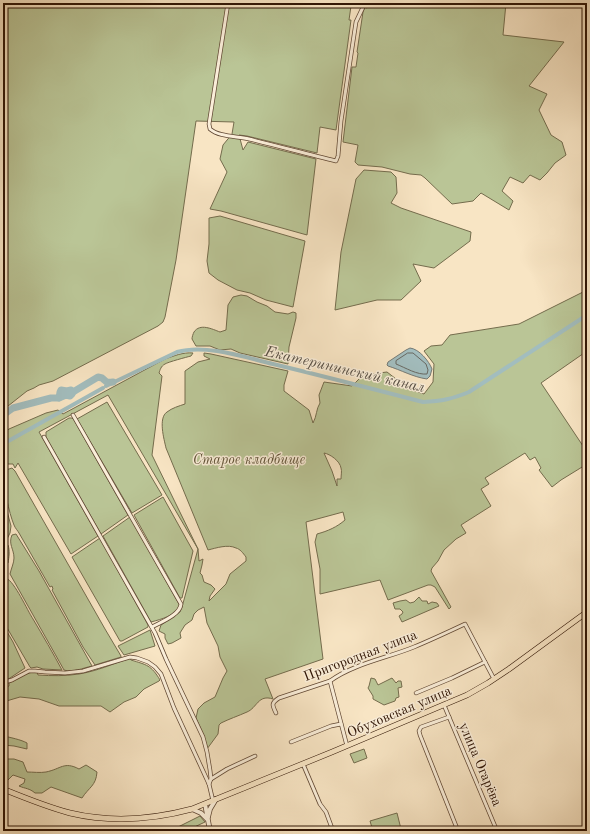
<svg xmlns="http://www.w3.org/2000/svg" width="590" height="834" font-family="'Old Standard TT',serif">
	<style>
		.green { fill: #bac596; stroke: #746c4d; fill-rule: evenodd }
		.water { fill: #a2bdbe; stroke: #747974 }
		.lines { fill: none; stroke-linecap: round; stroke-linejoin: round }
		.shore { stroke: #686861; stroke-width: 1 }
		.canal { stroke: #a2bdbe; stroke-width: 4 }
		.river { stroke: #a2bdbe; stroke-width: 7 }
		.minor-casing { stroke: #614834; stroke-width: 4.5 }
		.tertiary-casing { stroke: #614834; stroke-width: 5.5 }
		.primary-casing { stroke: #2f1404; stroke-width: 6 }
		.minor { stroke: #faeed9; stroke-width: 3 }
		.tertiary { stroke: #faeed9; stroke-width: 4 }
		.primary { stroke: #f8e5c4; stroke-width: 5 }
		.labels { text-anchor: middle; stroke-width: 3; stroke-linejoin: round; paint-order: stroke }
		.park-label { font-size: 14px; font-style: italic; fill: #605237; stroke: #faeed9 }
		.street-label { font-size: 14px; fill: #2f1404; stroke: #faeed9 }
		.water-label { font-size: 15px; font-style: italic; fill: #574f45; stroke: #faeed9 }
	</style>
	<rect width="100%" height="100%" fill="#f8e5c4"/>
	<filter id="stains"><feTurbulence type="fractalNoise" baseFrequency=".005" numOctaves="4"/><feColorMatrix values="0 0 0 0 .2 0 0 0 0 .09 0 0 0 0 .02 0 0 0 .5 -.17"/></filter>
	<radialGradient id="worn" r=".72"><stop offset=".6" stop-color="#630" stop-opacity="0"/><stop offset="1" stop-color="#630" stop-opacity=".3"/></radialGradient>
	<g class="green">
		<polygon points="3,3 353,3 353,6 351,6 349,20 351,20 336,130 320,127 317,153 247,136 239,135 243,150 248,142 316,159 307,235 221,211 210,209 227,172 220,159 223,145 232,134 234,122 196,121 176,260 165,317 163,322 158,326 53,381 39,385 34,388 27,391 3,410"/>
		<polygon points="367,3 506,3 503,35 564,42 529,86 547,94 539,110 551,135 562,142 566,155 555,163 547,173 540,180 530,175 523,183 510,177 502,191 513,201 509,210 481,193 473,201 452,204 425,178 421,175 410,174 382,167 358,165 355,162 358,145 343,142 352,67 356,67 358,53 357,52 363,12 365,7 367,8"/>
		<polygon points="364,170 391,172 396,177 397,193 391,203 401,208 471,232 470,241 434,268 413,264 421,281 401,300 377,300 335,310 341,252 356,179"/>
		<polygon points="220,216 305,241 293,307 266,300 250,293 237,290 218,280 209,273 207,261 209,244 209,218"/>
		<path d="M 587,290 L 587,351 L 541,383 L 587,452 L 587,464 L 561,480 L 552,487 L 539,470 L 541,468 L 535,457 L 530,460 L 525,453 L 485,478 L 489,484 L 481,489 L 491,506 L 461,525 L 466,533 L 456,539 L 444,550 L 438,561 L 432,568 L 431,571 L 451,607 L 449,609 L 435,587 L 431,585 L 428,585 L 388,600 L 380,580 L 320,594 L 320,569 L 315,542 L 317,534 C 328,531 337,527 345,520 L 343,512 L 306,522 L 323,659 L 265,679 L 273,699 C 258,694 257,708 247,712 C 238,716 229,719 221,723 L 219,725 L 218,734 L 207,749 L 204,736 L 196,718 L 198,709 L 204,703 L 215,697 L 223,678 L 227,671 L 220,657 L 218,646 L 207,623 L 204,607 L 198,610 L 194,614 L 192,620 L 185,625 L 180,633 L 181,638 L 172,643 L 168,644 L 165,638 L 165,634 L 159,631 L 161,625 L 180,612 L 182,607 L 198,549 L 108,395 L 39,432 L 98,536 L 71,554 L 18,463 L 15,468 L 13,464 L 6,464 L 3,466 L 3,434 L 9,429 L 46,413 L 58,410 L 63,414 L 165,359 C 174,356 183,352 193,353 L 191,356 C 187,357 168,362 165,364 C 161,366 160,370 159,373 L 162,376 L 152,455 L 198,549 L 199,561 L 203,559 L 202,565 L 200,573 L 202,575 L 204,582 L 211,585 L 215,589 L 210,596 L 209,601 L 226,584 L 230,574 L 246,561 L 246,557 C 243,553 240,549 236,548 C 228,544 216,548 208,550 L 166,448 C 164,439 158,418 167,412 C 172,408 179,406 185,404 L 185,371 L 198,362 L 210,359 L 204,356 L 204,353 L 211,354 L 288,371 L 284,385 L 284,391 L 309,410 L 313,423 C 317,416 316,409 320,403 L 319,395 L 324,382 L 352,386 L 363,375 L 387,372 L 409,389 L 424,394 L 433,382 L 434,364 L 424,351 L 431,346 L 442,345 L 450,335 L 519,324 ZM 324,453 C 330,454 340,461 341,468 C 342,471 341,475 341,479 L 337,479 L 337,486 L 332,471 Z"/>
		<path d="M 241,295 L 247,296 L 257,302 L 267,306 L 275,312 L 288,314 L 293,312 L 296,313 L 296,318 L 289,347 L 288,364 L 240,353 L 231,349 L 220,350 L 210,346 L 196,346 L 192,339 C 192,337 193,334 194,332 C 200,323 212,329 220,332 L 226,330 L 228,305 L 233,297 Z"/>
		<polygon points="107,402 162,495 132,513 77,419"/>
		<polygon points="69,418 72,418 74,420 128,515 101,534 46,437 46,432"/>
		<path d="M 12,468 L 15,471 L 105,629 L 121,656 L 121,657 L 95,665 L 83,647 L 52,590 L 53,589 L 52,586 L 50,587 L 19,533 C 18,531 15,528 14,525 C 9,513 3,485 3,471 Z"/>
		<polygon points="3,496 11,526 10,533 7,539 3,541"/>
		<polygon points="163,497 193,551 182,598 180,598 134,515"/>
		<path d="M 130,517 L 180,606 C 174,616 162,619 151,622 L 103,536 Z"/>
		<path d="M 16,534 L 39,571 L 92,666 C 83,668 72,673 64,670 L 10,574 C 11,569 14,563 14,558 C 14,549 8,544 12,535 Z"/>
		<polygon points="100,538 148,625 148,627 122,641 120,641 72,557"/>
		<path d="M 3,544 L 8,545 C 10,551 9,557 8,563 L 3,559 Z"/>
		<path d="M 6,578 C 15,582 27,610 33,619 C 43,636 53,653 62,670 L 43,669 L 37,667 L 31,668 L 30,667 L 3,621 L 3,581 Z"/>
		<polygon points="419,597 422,601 427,601 428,604 432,602 437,603 439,606 402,622 399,616 402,614 403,612 400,609 395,609 393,603 400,601 406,600 410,603 414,602"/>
		<polygon points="3,625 13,642 25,668 7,680 4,680 3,679"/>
		<polygon points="150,630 155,646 124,655 118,646"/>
		<path d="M 130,658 L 131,660 C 147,665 151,665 160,680 L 159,681 L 144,689 L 136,697 L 124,702 L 110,712 L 101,706 L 59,706 L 39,699 L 20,697 L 3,702 L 3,684 L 6,687 L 9,686 L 9,683 C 18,679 28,671 37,672 L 38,675 C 52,676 66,676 79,674 C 97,671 113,664 130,658 Z"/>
		<polygon points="371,678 375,679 378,685 392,678 396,683 398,681 401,681 402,687 398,688 399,697 396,698 395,701 384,705 373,699 373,696 368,688 369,686"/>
		<path d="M 3,736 C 9,737 22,740 27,743 L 27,749 L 14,746 L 3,745 Z"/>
		<polygon points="364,749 367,758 354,763 350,754"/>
		<path d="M 3,759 L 14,759 L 23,762 L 27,772 C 33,772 40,773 46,772 C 61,769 64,761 79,769 L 86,765 L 97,772 C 96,786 89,787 82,798 L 51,787 L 42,793 L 35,793 C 29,788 26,789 19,786 L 24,783 L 25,779 L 13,775 L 8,780 L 3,776 Z"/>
		<polygon points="397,813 401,829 394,831 373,831 370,821"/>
		<polygon points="200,816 205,822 186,831 170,831"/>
	</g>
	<path class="water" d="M 410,348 C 419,349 429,361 432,369 L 430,376 L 427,379 C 413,377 401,370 388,366 L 387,365 L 388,362 L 406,350 Z"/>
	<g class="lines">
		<path class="shore" d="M 408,353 L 413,353 L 426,364 L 428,370 L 427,374 C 417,375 406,368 396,364 L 396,361 Z"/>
		<g class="canal">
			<path d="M 106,386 L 177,352 C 206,344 244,357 273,364 C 323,376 373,389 423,402 C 442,401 452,399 469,392 L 587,315"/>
			<polyline points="3,444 103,388"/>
		</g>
		<g class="river">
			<path d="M 59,398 C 60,395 59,393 61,390 L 67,391 L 71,390 L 73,392"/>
			<path d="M 3,417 L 6,413 L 13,408 L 51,398 L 59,398 L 66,395 L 70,396 L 72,394 L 73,392 L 98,377 L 102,378 C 107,382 106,383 113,382"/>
		</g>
		<defs>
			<g id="minor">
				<path d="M 228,3 L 209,124 L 210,129 C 219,137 237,136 249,139 C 278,146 307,154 336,161 L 338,156 L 341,121 L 356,22 L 365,3"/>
				<path d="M 73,415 L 181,604 C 180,615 161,622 152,627"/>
				<polyline points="44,437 155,633 166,659 203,737 207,752 210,770 211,779 209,784"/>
				<polyline points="330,681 347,746"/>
				<polyline points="5,682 12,680 29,671 35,671 45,672 65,673 83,671 130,657 137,658 148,662 155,667 161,674 174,708 209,784 213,801"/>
				<polyline points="416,693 452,678 485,662"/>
				<polyline points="444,705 497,831"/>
				<path d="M 276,713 C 272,705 271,703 279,698 L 330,681 C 353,664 387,658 414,647 C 431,640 448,632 465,624 L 494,679"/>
				<polyline points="449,717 421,727 419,731 420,735 458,831"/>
				<polyline points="291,742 331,726 341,724"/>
				<polyline points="303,764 320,804 326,812 333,831"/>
				<polyline points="211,779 227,769 255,756"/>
			</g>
			<g id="tertiary">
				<polyline points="205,804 210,831"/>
				<polyline points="192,809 201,813 207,819"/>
				<polyline points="208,817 210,809 216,799"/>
			</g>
			<path id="primary" d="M 3,789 C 25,798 47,807 70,813 C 112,823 151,820 192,809 L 332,752 L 467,695 L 488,683 L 509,669 L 587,612"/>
		</defs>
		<use href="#minor" class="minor-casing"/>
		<use href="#tertiary" class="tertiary-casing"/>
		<use href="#primary" class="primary-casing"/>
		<use href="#minor" class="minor"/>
		<use href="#tertiary" class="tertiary"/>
		<use href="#primary" class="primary"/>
	</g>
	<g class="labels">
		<g class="park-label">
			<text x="249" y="464">Старое кладбище</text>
		</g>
		<g class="street-label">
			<text transform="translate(360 655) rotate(-21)" y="5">Пригородная улица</text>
			<text transform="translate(399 711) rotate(-23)" y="5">Обуховская улица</text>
			<text transform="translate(481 764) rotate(67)" y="5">улица Огарёва</text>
		</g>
		<g class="water-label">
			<text transform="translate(345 369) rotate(13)" y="5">Екатерининский канал</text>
		</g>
	</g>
	<rect width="590" height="834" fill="none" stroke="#f8e5c4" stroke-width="16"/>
	<rect x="4" y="4" width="582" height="826" fill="none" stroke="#2f1404" stroke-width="2"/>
	<rect x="8" y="8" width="574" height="818" fill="none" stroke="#2f1404"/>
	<rect width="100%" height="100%" filter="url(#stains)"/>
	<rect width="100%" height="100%" fill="url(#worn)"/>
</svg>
